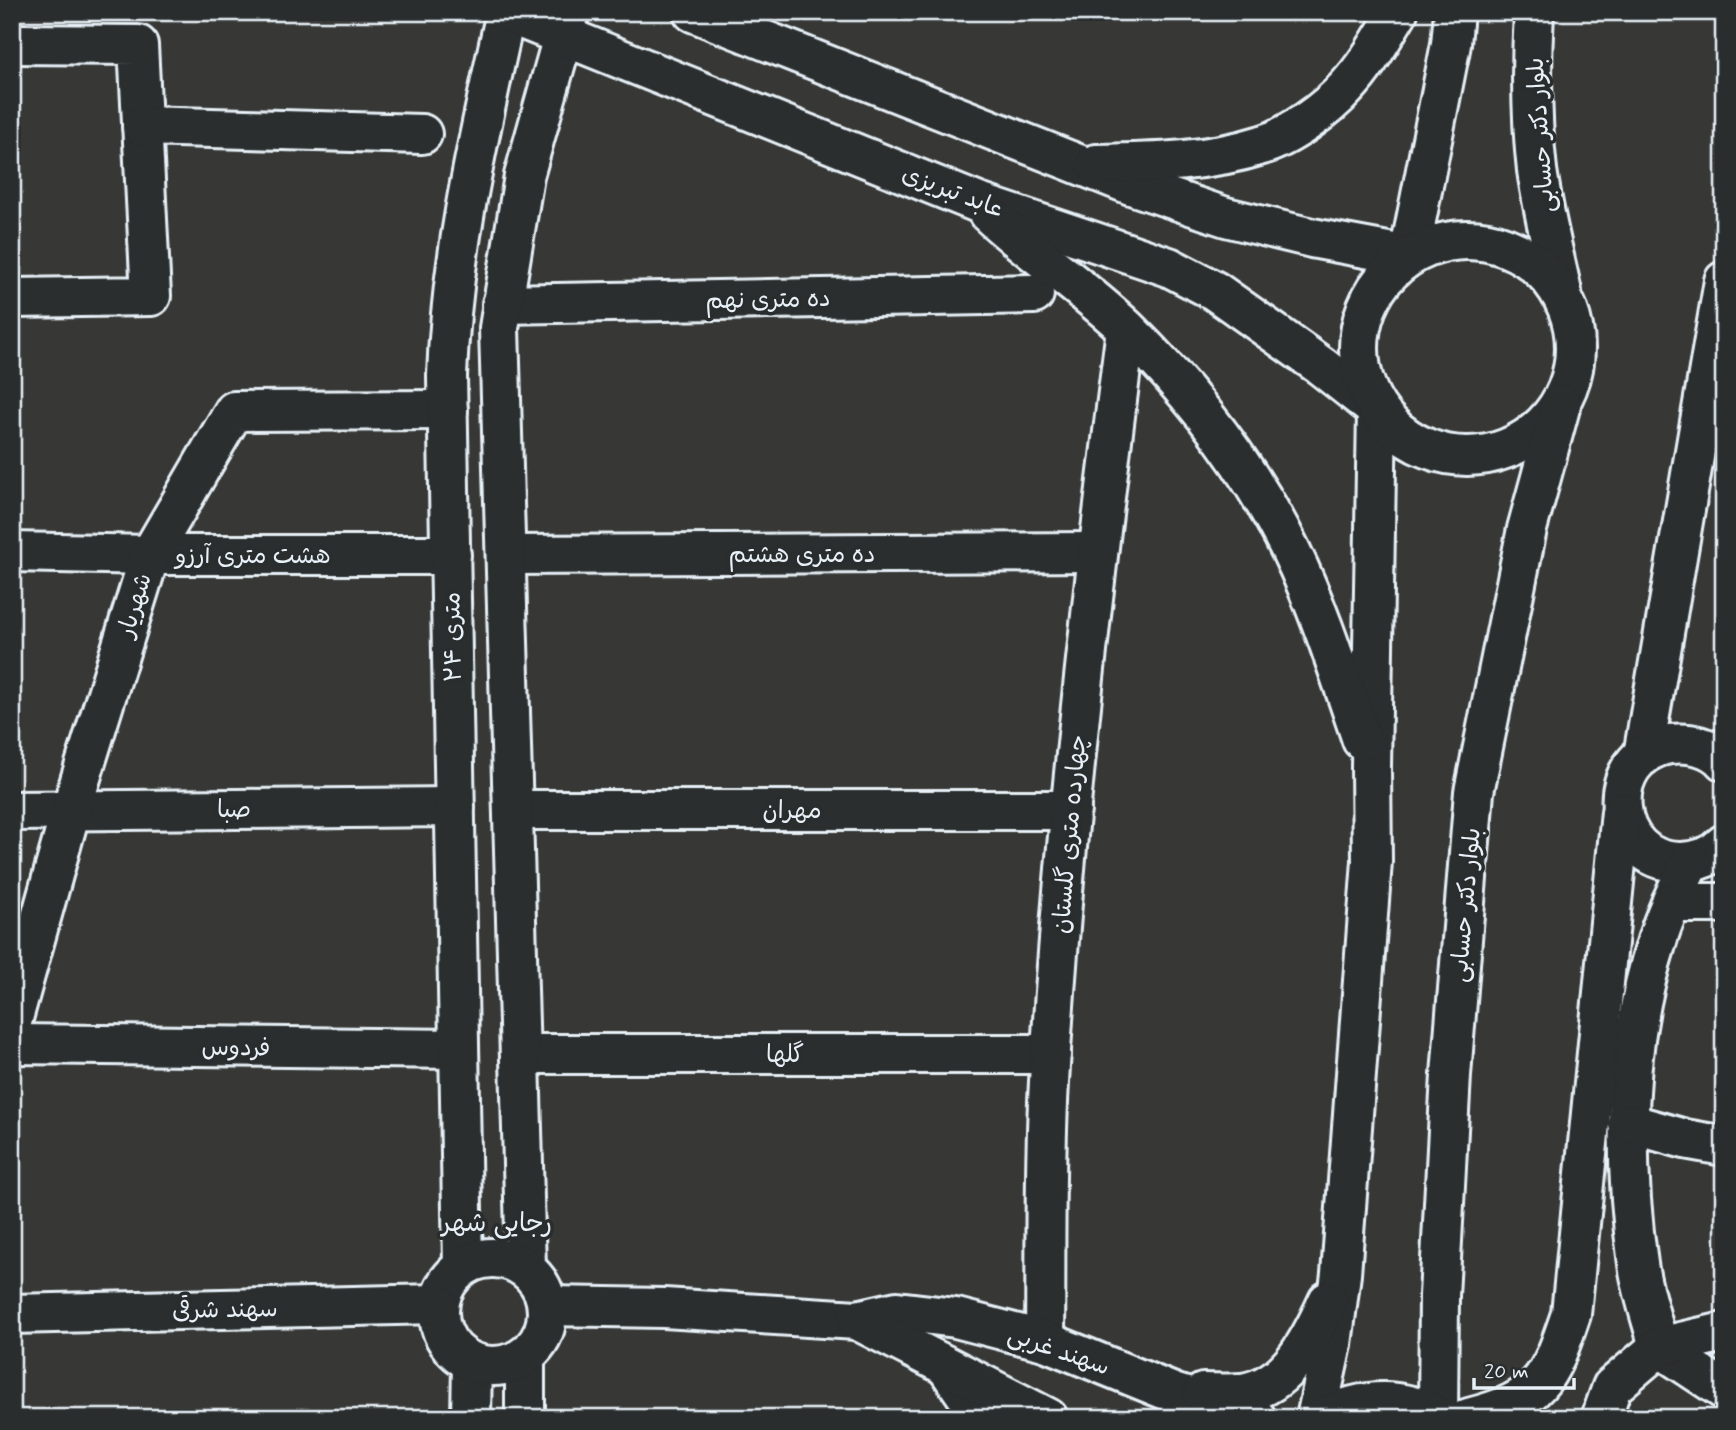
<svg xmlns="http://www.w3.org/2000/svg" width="1736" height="1430" font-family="Mynerve,'Playpen Sans Arabic',sans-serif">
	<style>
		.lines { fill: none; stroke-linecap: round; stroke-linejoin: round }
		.minor-casing { stroke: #e8f1f8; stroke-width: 44 }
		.major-casing { stroke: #e8f1f8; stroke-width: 44 }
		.minor { stroke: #2a2d2e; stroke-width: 38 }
		.major { stroke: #2a2d2e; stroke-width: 38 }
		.labels { text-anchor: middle; stroke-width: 7; stroke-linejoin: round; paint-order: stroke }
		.street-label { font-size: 24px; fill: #e8f1f8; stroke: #2a2d2e }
		.neighbourhood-label { font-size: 26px; fill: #e8f1f8; stroke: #2a2d2e }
	</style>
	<rect width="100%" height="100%" fill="#373835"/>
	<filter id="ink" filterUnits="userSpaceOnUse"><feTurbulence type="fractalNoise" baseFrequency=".0143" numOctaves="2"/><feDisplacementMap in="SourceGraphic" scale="14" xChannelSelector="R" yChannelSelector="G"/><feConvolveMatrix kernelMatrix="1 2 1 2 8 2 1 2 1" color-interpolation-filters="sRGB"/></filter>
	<g filter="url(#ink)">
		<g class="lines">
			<defs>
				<g id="minor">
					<polyline points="12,44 138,45 151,296 12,298"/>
					<polyline points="142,126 422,134"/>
					<polyline points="502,304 1034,294"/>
					<polyline points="12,552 150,555 451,555"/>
					<polyline points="506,555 1097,552"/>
					<polyline points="1643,756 1724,281"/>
					<path d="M 1724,761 C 1711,746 1689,742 1670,744 C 1599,755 1609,863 1681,862 C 1697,862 1712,857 1724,844"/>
					<polyline points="513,810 1071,810"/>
					<polyline points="12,811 455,807"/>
					<path d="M 1690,862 C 1678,888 1665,913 1657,941 C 1624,1044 1623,1157 1638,1264 C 1642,1292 1652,1320 1659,1347 L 1724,1390"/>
					<polyline points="1671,903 1724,903"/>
					<polyline points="12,1022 71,810 150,555 234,411 448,410"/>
					<polyline points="12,1044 459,1049"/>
					<polyline points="520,1054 1051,1054"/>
					<polyline points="1628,1123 1685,1139 1724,1146"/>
					<path d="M 463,1266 L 447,376 C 451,252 480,132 506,12"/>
					<polyline points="526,1268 499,328 524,176 570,12"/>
					<path d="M 1045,1341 C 1046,1255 1044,1168 1049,1082 C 1064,830 1094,579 1126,329"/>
					<polyline points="946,1366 982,1418"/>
					<polyline points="471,1418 472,1363"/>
					<polyline points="525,1418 525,1356"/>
					<path d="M 1469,1418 C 1540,1400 1549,1380 1571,1314 L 1621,812"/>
					<polyline points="1601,1418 1612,1387 1659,1347 1724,1332"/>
				</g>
				<g id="major">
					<polyline points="504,12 976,202 1169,267 1215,291 1321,366 1377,410 1371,768 1372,861 1341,1274 1332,1344 1316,1418"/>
					<polyline points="693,12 1131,185 1226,217 1312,238 1409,256 1451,44 1454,12"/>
					<path d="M 1534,12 C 1531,64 1531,118 1537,170 C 1543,211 1553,251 1562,292"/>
					<path d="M 1096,164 C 1151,163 1209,162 1262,145 C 1289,137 1327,109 1346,88 C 1367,66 1382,38 1398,12"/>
					<path d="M 988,213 C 1032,254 1083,287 1127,329 C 1193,394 1250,467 1291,551 C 1320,611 1340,676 1362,740"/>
					<circle cx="1467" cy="348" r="108"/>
					<circle cx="493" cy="1312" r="54"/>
					<polyline points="548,1306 664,1308 857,1320 897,1311 956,1318 1045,1341 1176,1394 1256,1418"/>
					<polyline points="12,1314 438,1304"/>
					<polyline points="857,1320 1048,1418"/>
					<path d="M 1203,1393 C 1216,1393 1229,1394 1242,1393 C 1288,1387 1311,1338 1328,1301"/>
					<polyline points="1438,1416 1439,1296 1451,1075 1474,792 1527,529 1561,404"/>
					<path d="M 1324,1418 C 1363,1397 1401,1396 1441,1418"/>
				</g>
			</defs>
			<use href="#minor" class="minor-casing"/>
			<use href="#major" class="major-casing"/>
			<use href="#minor" class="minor"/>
			<use href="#major" class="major"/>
		</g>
	</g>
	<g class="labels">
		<g class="street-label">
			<text transform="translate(1540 135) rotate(-94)" y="8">بلوار دکتر حسابی</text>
			<text transform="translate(953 191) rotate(21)" y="8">عابد تبریزی</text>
			<text transform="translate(768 299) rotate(-1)" y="8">ده متری نهم</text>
			<text x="802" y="562">ده متری هشتم</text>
			<text x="253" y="563">هشت متری آرزو</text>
			<text transform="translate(134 605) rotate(-73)" y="8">شهریار</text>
			<text transform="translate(452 637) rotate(-91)" y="8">۲۴ متری</text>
			<text x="234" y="817">صبا</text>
			<text x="792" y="818">مهران</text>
			<text transform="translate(1069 834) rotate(-85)" y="8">چهارده متری گلستان</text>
			<text transform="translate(1465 905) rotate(-85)" y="8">بلوار دکتر حسابی</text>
			<text transform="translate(236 1047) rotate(1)" y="8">فردوس</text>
			<text x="785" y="1062">گلها</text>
			<text transform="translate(225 1309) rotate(-1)" y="8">سهند شرقی</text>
			<text transform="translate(1059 1350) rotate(19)" y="8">سهند غربی</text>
		</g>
		<g class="neighbourhood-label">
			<text x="497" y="1231">رجایی شهر</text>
		</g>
	</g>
	<rect width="1736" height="1430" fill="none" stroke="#2a2d2e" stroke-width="42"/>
	<rect x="21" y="21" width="1694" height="1388" fill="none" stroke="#e8f1f8" stroke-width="2.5" filter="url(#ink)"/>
	<path d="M1474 1378v10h100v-10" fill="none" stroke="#e8f1f8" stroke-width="3.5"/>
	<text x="1484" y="1378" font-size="21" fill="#e8f1f8" stroke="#2a2d2e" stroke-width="5" paint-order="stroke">20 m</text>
</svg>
